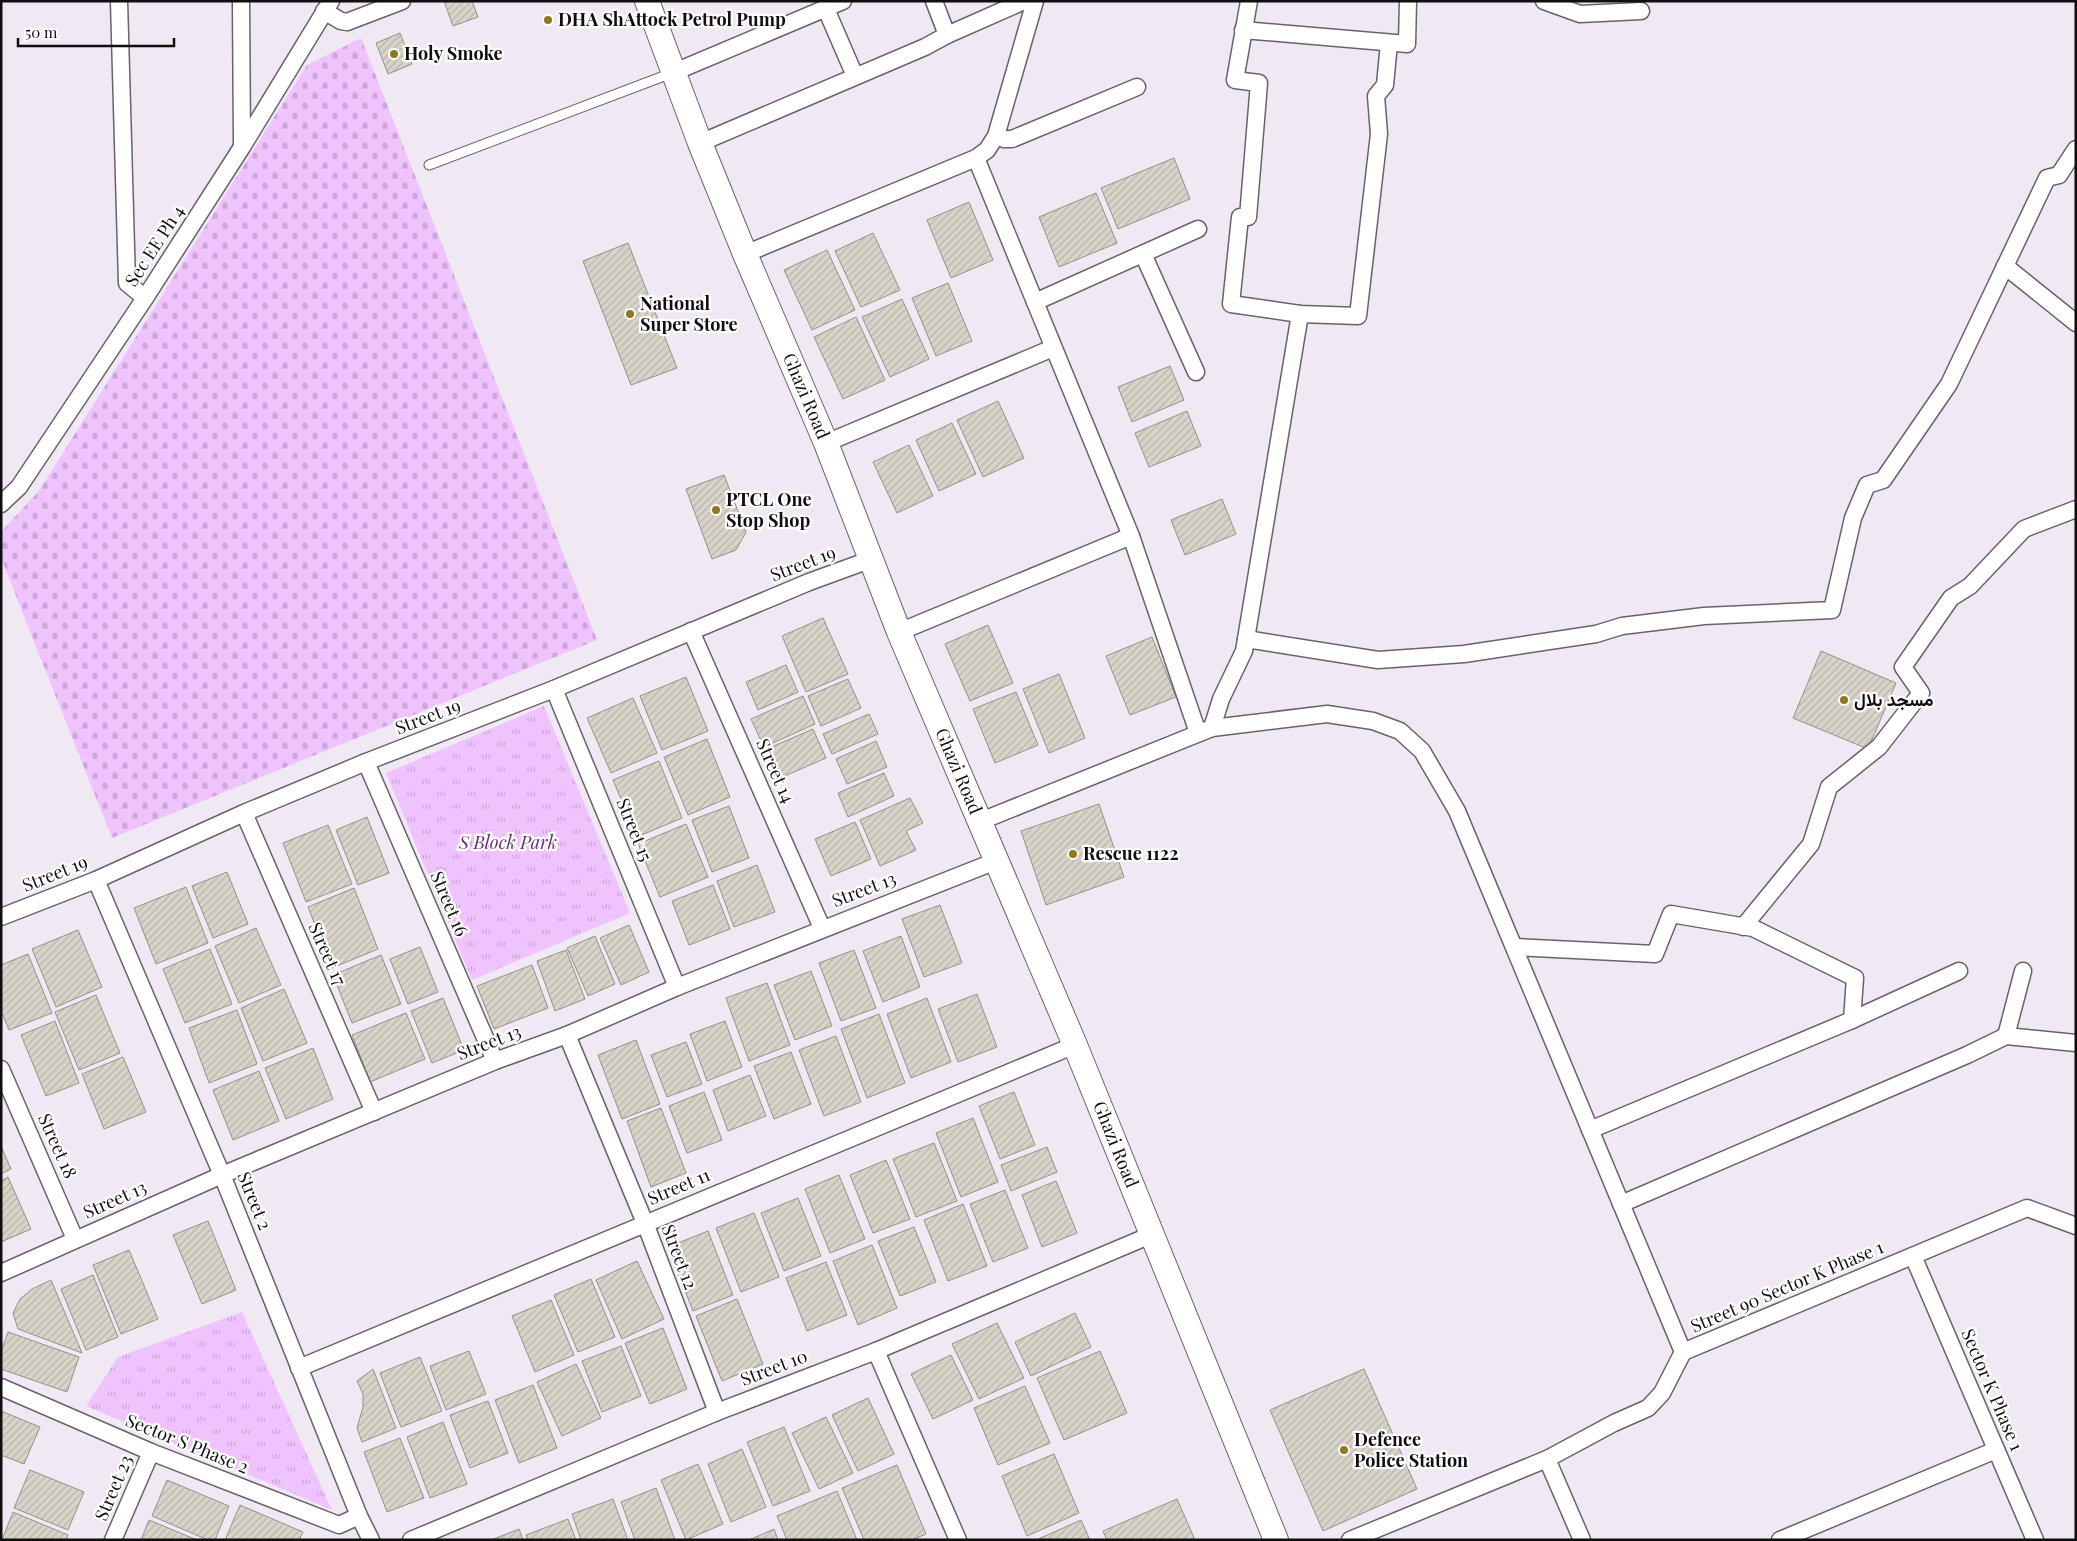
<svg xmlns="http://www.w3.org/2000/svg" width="2077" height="1541" font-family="'Playfair Display',Vazirmatn,serif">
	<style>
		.grass { fill: url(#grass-tufts) }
		.cemetery { fill: url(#cemetery-stones) }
		.building { fill: url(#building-hatch); stroke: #959187 }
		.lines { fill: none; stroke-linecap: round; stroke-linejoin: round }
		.service-casing { stroke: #69626b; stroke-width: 11 }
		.minor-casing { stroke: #69626b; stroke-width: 19 }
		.secondary-casing { stroke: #69626b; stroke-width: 26 }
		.service { stroke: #fff; stroke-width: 9 }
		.minor { stroke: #fff; stroke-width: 16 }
		.secondary { stroke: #fff; stroke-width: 24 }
		.poi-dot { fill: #91771d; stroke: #fff; stroke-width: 2 }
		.labels { text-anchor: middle; stroke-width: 4.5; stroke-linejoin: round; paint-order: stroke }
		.poi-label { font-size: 18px; font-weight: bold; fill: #100e11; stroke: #fff; text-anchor: start }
		.street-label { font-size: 18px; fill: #100e11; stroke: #fff }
		.park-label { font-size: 18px; font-style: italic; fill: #642d76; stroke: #fff }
	</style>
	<defs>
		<pattern id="grass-tufts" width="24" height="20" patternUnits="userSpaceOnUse" patternTransform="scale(1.25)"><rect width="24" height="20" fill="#efc3fe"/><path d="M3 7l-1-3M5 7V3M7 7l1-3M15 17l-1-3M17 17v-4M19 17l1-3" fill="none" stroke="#cca6d9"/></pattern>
		<pattern id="cemetery-stones" width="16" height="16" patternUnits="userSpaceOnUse" patternTransform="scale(1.25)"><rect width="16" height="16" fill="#efc3fe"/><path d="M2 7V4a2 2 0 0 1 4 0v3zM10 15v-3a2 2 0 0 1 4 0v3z" fill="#cca6d9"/></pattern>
		<pattern id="building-hatch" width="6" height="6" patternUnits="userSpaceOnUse" patternTransform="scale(1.25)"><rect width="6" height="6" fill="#d8d4c9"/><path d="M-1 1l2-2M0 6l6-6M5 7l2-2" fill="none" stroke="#b8b5ac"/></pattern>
	</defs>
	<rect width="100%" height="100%" fill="#f0e9f3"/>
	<g class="grass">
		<polygon points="544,706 630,913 472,980 386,773"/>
		<polygon points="242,1312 332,1510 86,1406 118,1357"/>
	</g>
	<polygon class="cemetery" points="361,38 597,640 112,838 1,558 1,532 39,491 307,65"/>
	<g class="building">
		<polygon points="444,1 472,1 478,17 453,26"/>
		<polygon points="400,33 412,64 388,74 376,43"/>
		<polygon points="1174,158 1190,199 1118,229 1101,188"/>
		<polygon points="1096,193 1117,243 1059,267 1039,217"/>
		<polygon points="969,202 993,260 951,278 927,220"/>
		<polygon points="873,233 900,290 861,307 835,251"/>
		<polygon points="628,243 677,368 631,385 583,261"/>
		<polygon points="827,250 855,310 812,330 784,270"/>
		<polygon points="948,283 972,341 936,356 912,298"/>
		<polygon points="902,299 929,359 890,377 862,317"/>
		<polygon points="856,317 885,380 843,399 814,337"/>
		<polygon points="1170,366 1184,400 1132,422 1118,387"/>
		<polygon points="998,401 1024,458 983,477 957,420"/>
		<polygon points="1187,411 1201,446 1149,467 1135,433"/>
		<polygon points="952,423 976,474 939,491 916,440"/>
		<polygon points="909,445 933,496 897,513 873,462"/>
		<polygon points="724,475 746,532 736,550 712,559 686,489"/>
		<polygon points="1222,499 1236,534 1185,555 1171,520"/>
		<polygon points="823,618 848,674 806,692 782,636"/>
		<polygon points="988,625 1013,683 970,701 945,644"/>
		<polygon points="1152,637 1176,697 1130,715 1106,656"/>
		<polygon points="1821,651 1896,683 1868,749 1793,718"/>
		<polygon points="786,665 798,692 758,710 746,682"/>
		<polygon points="1059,674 1085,738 1049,753 1023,689"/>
		<polygon points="686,677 708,731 662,750 640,696"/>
		<polygon points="848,679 861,708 821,726 808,696"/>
		<polygon points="1016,692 1038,745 995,763 973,709"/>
		<polygon points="803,696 815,724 764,747 751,719"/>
		<polygon points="633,698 657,753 611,773 587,718"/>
		<polygon points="869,714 878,734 832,754 823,734"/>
		<polygon points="813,729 826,758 780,778 767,749"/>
		<polygon points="707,739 730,797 688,815 664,757"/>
		<polygon points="876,741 887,767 847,784 836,759"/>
		<polygon points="659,761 682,818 637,837 613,780"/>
		<polygon points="884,773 894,796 848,817 838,793"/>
		<polygon points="910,798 923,823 906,831 916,850 880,866 860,820"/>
		<polygon points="1099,804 1124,877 1046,905 1021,831"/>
		<polygon points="729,806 749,858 712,872 692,820"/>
		<polygon points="367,817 389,873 358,885 336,830"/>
		<polygon points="855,822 871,859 831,876 815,839"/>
		<polygon points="686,824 708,877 660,897 638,844"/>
		<polygon points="328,825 352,884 306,902 283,843"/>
		<polygon points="757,865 775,912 734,927 717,881"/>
		<polygon points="227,872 248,924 213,938 192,886"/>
		<polygon points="713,885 730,929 689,945 672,901"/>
		<polygon points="186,887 208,943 156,964 134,908"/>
		<polygon points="354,888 378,949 332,968 308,907"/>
		<polygon points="940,905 962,963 924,977 902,919"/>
		<polygon points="629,925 649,972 621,985 600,938"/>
		<polygon points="256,928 281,985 239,1003 215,946"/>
		<polygon points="78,930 102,987 56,1007 32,949"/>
		<polygon points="595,936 615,984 588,996 567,948"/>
		<polygon points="901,936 920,987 883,1002 863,951"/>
		<polygon points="420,947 438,992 408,1004 390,959"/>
		<polygon points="210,949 232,1004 185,1023 163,969"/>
		<polygon points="566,950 585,999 555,1011 537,961"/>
		<polygon points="854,950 876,1008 841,1021 819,963"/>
		<polygon points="28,954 52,1013 9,1030 1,1011 1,965"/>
		<polygon points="381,955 401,1004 352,1023 333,975"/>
		<polygon points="532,965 548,1008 494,1029 477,986"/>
		<polygon points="811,971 832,1026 795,1040 774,985"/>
		<polygon points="767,983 790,1045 749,1061 726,998"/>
		<polygon points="284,989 307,1043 263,1061 241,1008"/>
		<polygon points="977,994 997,1047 958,1062 938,1009"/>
		<polygon points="96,995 120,1053 79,1070 55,1012"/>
		<polygon points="443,998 464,1050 432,1063 411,1011"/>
		<polygon points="927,998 951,1062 911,1078 887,1014"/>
		<polygon points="237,1010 257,1064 209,1083 189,1028"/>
		<polygon points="406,1013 425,1059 370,1082 352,1035"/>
		<polygon points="879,1014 905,1083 867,1098 841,1029"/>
		<polygon points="55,1021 79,1083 46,1096 21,1035"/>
		<polygon points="725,1021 742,1067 707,1081 690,1034"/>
		<polygon points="836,1036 861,1102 824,1116 799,1050"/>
		<polygon points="636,1040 660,1104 622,1119 598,1055"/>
		<polygon points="686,1042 702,1084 667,1097 651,1055"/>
		<polygon points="313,1048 333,1099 286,1119 265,1068"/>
		<polygon points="791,1052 811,1104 774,1119 754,1066"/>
		<polygon points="123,1057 146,1112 104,1129 82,1074"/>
		<polygon points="259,1071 279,1121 233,1140 213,1090"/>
		<polygon points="750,1075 766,1116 728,1131 713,1090"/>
		<polygon points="704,1092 722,1140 687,1153 669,1106"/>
		<polygon points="1014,1092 1035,1145 1000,1159 979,1106"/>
		<polygon points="661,1108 686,1173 651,1187 627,1121"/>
		<polygon points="973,1118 998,1182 961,1197 936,1133"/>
		<polygon points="934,1143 957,1201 916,1217 893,1159"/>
		<polygon points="1,1146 11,1169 1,1174"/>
		<polygon points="1047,1147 1057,1172 1011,1191 1001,1165"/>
		<polygon points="886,1160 910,1219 873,1233 850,1175"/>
		<polygon points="839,1175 865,1239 830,1253 805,1189"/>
		<polygon points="8,1177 31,1229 1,1242 1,1181"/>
		<polygon points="1056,1181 1077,1233 1042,1247 1022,1195"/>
		<polygon points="1005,1190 1028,1248 993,1262 970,1204"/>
		<polygon points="798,1198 821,1256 784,1271 761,1213"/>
		<polygon points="963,1204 987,1266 948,1281 924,1220"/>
		<polygon points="754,1213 779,1277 741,1292 716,1228"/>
		<polygon points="208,1221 236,1290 202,1304 173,1235"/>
		<polygon points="914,1227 936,1282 900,1296 878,1241"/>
		<polygon points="708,1231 733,1295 693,1311 668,1247"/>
		<polygon points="872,1245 897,1308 858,1325 833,1261"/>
		<polygon points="129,1250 158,1319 121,1334 93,1265"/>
		<polygon points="637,1261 664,1319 622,1339 596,1280"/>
		<polygon points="826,1262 847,1315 807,1331 786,1278"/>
		<polygon points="93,1275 118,1337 86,1350 61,1289"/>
		<polygon points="591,1279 615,1337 578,1352 554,1295"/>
		<polygon points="51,1280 82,1353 18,1329 13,1313 20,1299 32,1289"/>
		<polygon points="737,1299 763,1364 722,1381 696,1316"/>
		<polygon points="551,1300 574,1355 535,1372 512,1316"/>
		<polygon points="1075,1313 1091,1347 1031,1376 1015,1342"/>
		<polygon points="997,1323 1024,1378 979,1399 952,1344"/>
		<polygon points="663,1328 687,1389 650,1404 625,1343"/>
		<polygon points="8,1332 79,1357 67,1392 1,1369 1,1352"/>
		<polygon points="621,1346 641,1396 602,1412 582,1361"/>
		<polygon points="469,1351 486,1394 446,1410 430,1366"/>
		<polygon points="1100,1351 1127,1413 1064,1440 1037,1378"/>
		<polygon points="951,1355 973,1400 933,1419 911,1374"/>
		<polygon points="420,1357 442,1411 401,1427 380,1373"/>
		<polygon points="576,1364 601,1418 562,1436 537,1382"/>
		<polygon points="373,1369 396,1428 362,1442 357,1428 363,1407 363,1394 357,1381"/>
		<polygon points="1364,1369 1417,1489 1323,1531 1270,1410"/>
		<polygon points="533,1385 557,1448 519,1463 495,1400"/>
		<polygon points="1025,1386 1050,1443 998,1465 974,1408"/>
		<polygon points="868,1398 894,1454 858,1471 832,1415"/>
		<polygon points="488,1401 508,1453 470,1468 450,1415"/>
		<polygon points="1,1411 40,1427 24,1464 1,1455"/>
		<polygon points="826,1417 853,1473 819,1489 792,1433"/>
		<polygon points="443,1422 467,1484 430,1498 407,1437"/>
		<polygon points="784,1427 810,1491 773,1506 747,1442"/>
		<polygon points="400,1438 424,1498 387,1512 364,1452"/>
		<polygon points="742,1449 766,1507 731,1522 708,1464"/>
		<polygon points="1054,1454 1079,1513 1027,1536 1002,1476"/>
		<polygon points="698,1464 723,1524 686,1540 661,1480"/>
		<polygon points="897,1465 926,1534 912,1540 864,1540 842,1488"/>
		<polygon points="30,1470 84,1492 68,1530 14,1508"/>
		<polygon points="167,1480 229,1506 215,1540 208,1540 152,1516"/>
		<polygon points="656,1488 675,1540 635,1540 621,1502"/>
		<polygon points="837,1491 857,1540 787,1540 777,1516"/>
		<polygon points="613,1499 628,1540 581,1540 572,1514"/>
		<polygon points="1177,1499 1195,1540 1107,1540 1103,1531"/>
		<polygon points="240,1505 303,1532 299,1540 225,1540"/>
		<polygon points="13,1512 68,1535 66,1540 2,1540"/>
		<polygon points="568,1519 576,1540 528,1540 526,1535"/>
		<polygon points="149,1520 197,1540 141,1540"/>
		<polygon points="1081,1520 1090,1540 1036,1540"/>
		<polygon points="519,1529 523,1540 491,1540"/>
		<polygon points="774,1529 778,1540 749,1540"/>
	</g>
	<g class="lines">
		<defs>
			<polyline id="service" points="429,165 672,73"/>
			<g id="minor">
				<polyline points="119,1 127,283 145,298"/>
				<polyline points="241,1 242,146"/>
				<polyline points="1249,1 1235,80 1259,83 1248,217 1240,217 1231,304 1300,314 1358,316 1379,134 1376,96 1385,85 1389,43"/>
				<polyline points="1544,1 1580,14 1641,11"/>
				<polyline points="826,9 855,76"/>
				<polyline points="324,11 341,21 347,22 402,1"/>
				<polyline points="1243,30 1407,44 1408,1"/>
				<polyline points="947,35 1024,1"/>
				<polyline points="672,73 843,1"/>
				<polyline points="996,136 1004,139 1012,139 1137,87"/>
				<polyline points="700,143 925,47 947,35 934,1"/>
				<polyline points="976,158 1131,536 1198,733"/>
				<polyline points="745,254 976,158 987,150 996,136 1035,1"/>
				<polyline points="1143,254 1196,372"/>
				<polyline points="2005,266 2076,323"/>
				<polyline points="1035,302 1198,229"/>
				<polyline points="826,443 1053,348"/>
				<polyline points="1,504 19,487 145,298 242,147 331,1"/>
				<polyline points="691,631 822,928"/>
				<polyline points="899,632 1131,536"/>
				<polyline points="1246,639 1378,660 1464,654 1596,634 1622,626 1704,616 1832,610 1853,518 1867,485 1883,480 1949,384 2047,178 2059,175 2076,149"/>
				<polyline points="554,689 677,987"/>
				<polyline points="1212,728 1221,699 1244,651 1300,314"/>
				<polyline points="366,762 495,1061"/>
				<polyline points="244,813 374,1112"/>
				<polyline points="981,821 1212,728 1327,714 1373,721 1400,731 1422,751 1457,811 1683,1352"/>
				<polyline points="96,880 222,1175 359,1516 371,1540"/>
				<polyline points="1,917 96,880 244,813 366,762 554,689 809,582 872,559"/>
				<polyline points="1743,927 1811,844 1829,787 1879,747 1921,693 1903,667 1951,598 1970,586 2024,529 2076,509"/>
				<polyline points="1514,947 1655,954 1671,914 1753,928 1855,978 1852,1020 1590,1130"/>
				<polyline points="1852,1020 1959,971"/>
				<polyline points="567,1035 645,1223 717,1412"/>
				<polyline points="2006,1036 2023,971"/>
				<polyline points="1,1069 75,1239"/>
				<polyline points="1621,1204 1967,1055 2006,1036 2076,1043"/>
				<polyline points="1913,1256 2035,1540"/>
				<polyline points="1,1273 222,1175 495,1061 567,1035 677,987 996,861"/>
				<polyline points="876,1351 958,1540"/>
				<polyline points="299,1368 1075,1045"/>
				<polyline points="1,1387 151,1452 339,1525 359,1516"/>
				<polyline points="1547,1459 1582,1540"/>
				<polyline points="113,1540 151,1452"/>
				<polyline points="411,1540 717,1412 876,1351 1151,1235"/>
				<polyline points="1350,1540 1547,1459 1614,1423 1648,1408 1662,1393 1683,1352 2027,1208 2076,1226"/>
				<polyline points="1780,1540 1996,1450"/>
			</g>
			<g id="secondary">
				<path id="s1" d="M 647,1 L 700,143 L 745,254 L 826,443 L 899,632 L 1075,1045 L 1276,1540"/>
			</g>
		</defs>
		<use href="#service" class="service-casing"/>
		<use href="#minor" class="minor-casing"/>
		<use href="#secondary" class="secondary-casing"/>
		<use href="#service" class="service"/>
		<use href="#minor" class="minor"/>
		<use href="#secondary" class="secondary"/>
	</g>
	<g class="poi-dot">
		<circle cx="548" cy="20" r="5"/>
		<circle cx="394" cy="54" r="5"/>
		<circle cx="630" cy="314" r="5"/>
		<circle cx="716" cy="510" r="5"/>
		<circle cx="1844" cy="700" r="5"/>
		<circle cx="1073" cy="854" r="5"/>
		<circle cx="1344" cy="1450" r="5"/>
	</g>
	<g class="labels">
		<g class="poi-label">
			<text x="558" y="26">DHA ShAttock Petrol Pump</text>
			<text x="404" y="60">Holy Smoke</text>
			<text x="640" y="310">National<tspan x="640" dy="21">Super Store</tspan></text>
			<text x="726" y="506">PTCL One<tspan x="726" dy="21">Stop Shop</tspan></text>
			<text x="1854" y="706">مسجد بلال</text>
			<text x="1083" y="860">Rescue 1122</text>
			<text x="1354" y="1446">Defence<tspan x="1354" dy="21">Police Station</tspan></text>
		</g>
		<g class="street-label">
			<text transform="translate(155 246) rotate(-57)" y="6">Sec EE Ph 4</text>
			<text dy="6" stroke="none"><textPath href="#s1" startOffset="426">Ghazi Road</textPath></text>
			<text transform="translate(803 564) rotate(-21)" y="6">Street 19</text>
			<text transform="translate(428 717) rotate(-21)" y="6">Street 19</text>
			<text transform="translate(775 771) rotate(66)" y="6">Street 14</text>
			<text dy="6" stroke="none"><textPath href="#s1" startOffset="831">Ghazi Road</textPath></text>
			<text transform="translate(634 830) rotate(68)" y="6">Street 15</text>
			<text transform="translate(55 874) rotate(-22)" y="6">Street 19</text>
			<text transform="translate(864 890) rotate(-21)" y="6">Street 13</text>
			<text transform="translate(449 904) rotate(67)" y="6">Street 16</text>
			<text transform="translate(327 954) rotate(66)" y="6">Street 17</text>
			<text transform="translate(489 1043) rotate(-21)" y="6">Street 13</text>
			<text dy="6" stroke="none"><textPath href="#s1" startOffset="1236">Ghazi Road</textPath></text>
			<text transform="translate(57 1146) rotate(66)" y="6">Street 18</text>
			<text transform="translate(679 1187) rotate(-23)" y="6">Street 11</text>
			<text transform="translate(115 1200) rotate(-24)" y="6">Street 13</text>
			<text transform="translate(254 1201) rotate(68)" y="6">Street 2</text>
			<text transform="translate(679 1257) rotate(69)" y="6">Street 12</text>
			<text transform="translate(1787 1287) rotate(-23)" y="6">Street 90 Sector K Phase 1</text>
			<text transform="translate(774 1368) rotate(-21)" y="6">Street 10</text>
			<text transform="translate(1992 1390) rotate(67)" y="6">Sector K Phase 1</text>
			<text transform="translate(187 1444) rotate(22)" y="6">Sector S Phase 2</text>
			<text transform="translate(114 1488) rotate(-67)" y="6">Street 23</text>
		</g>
		<g class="park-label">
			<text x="508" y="849">S Block Park</text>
		</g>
	</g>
	<rect width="2077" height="1541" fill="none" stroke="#100e11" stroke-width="5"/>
	<path d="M18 38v8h156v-8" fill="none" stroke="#100e11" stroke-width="2.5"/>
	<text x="25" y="38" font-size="15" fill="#100e11" stroke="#ffffff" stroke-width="4" paint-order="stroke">50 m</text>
</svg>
